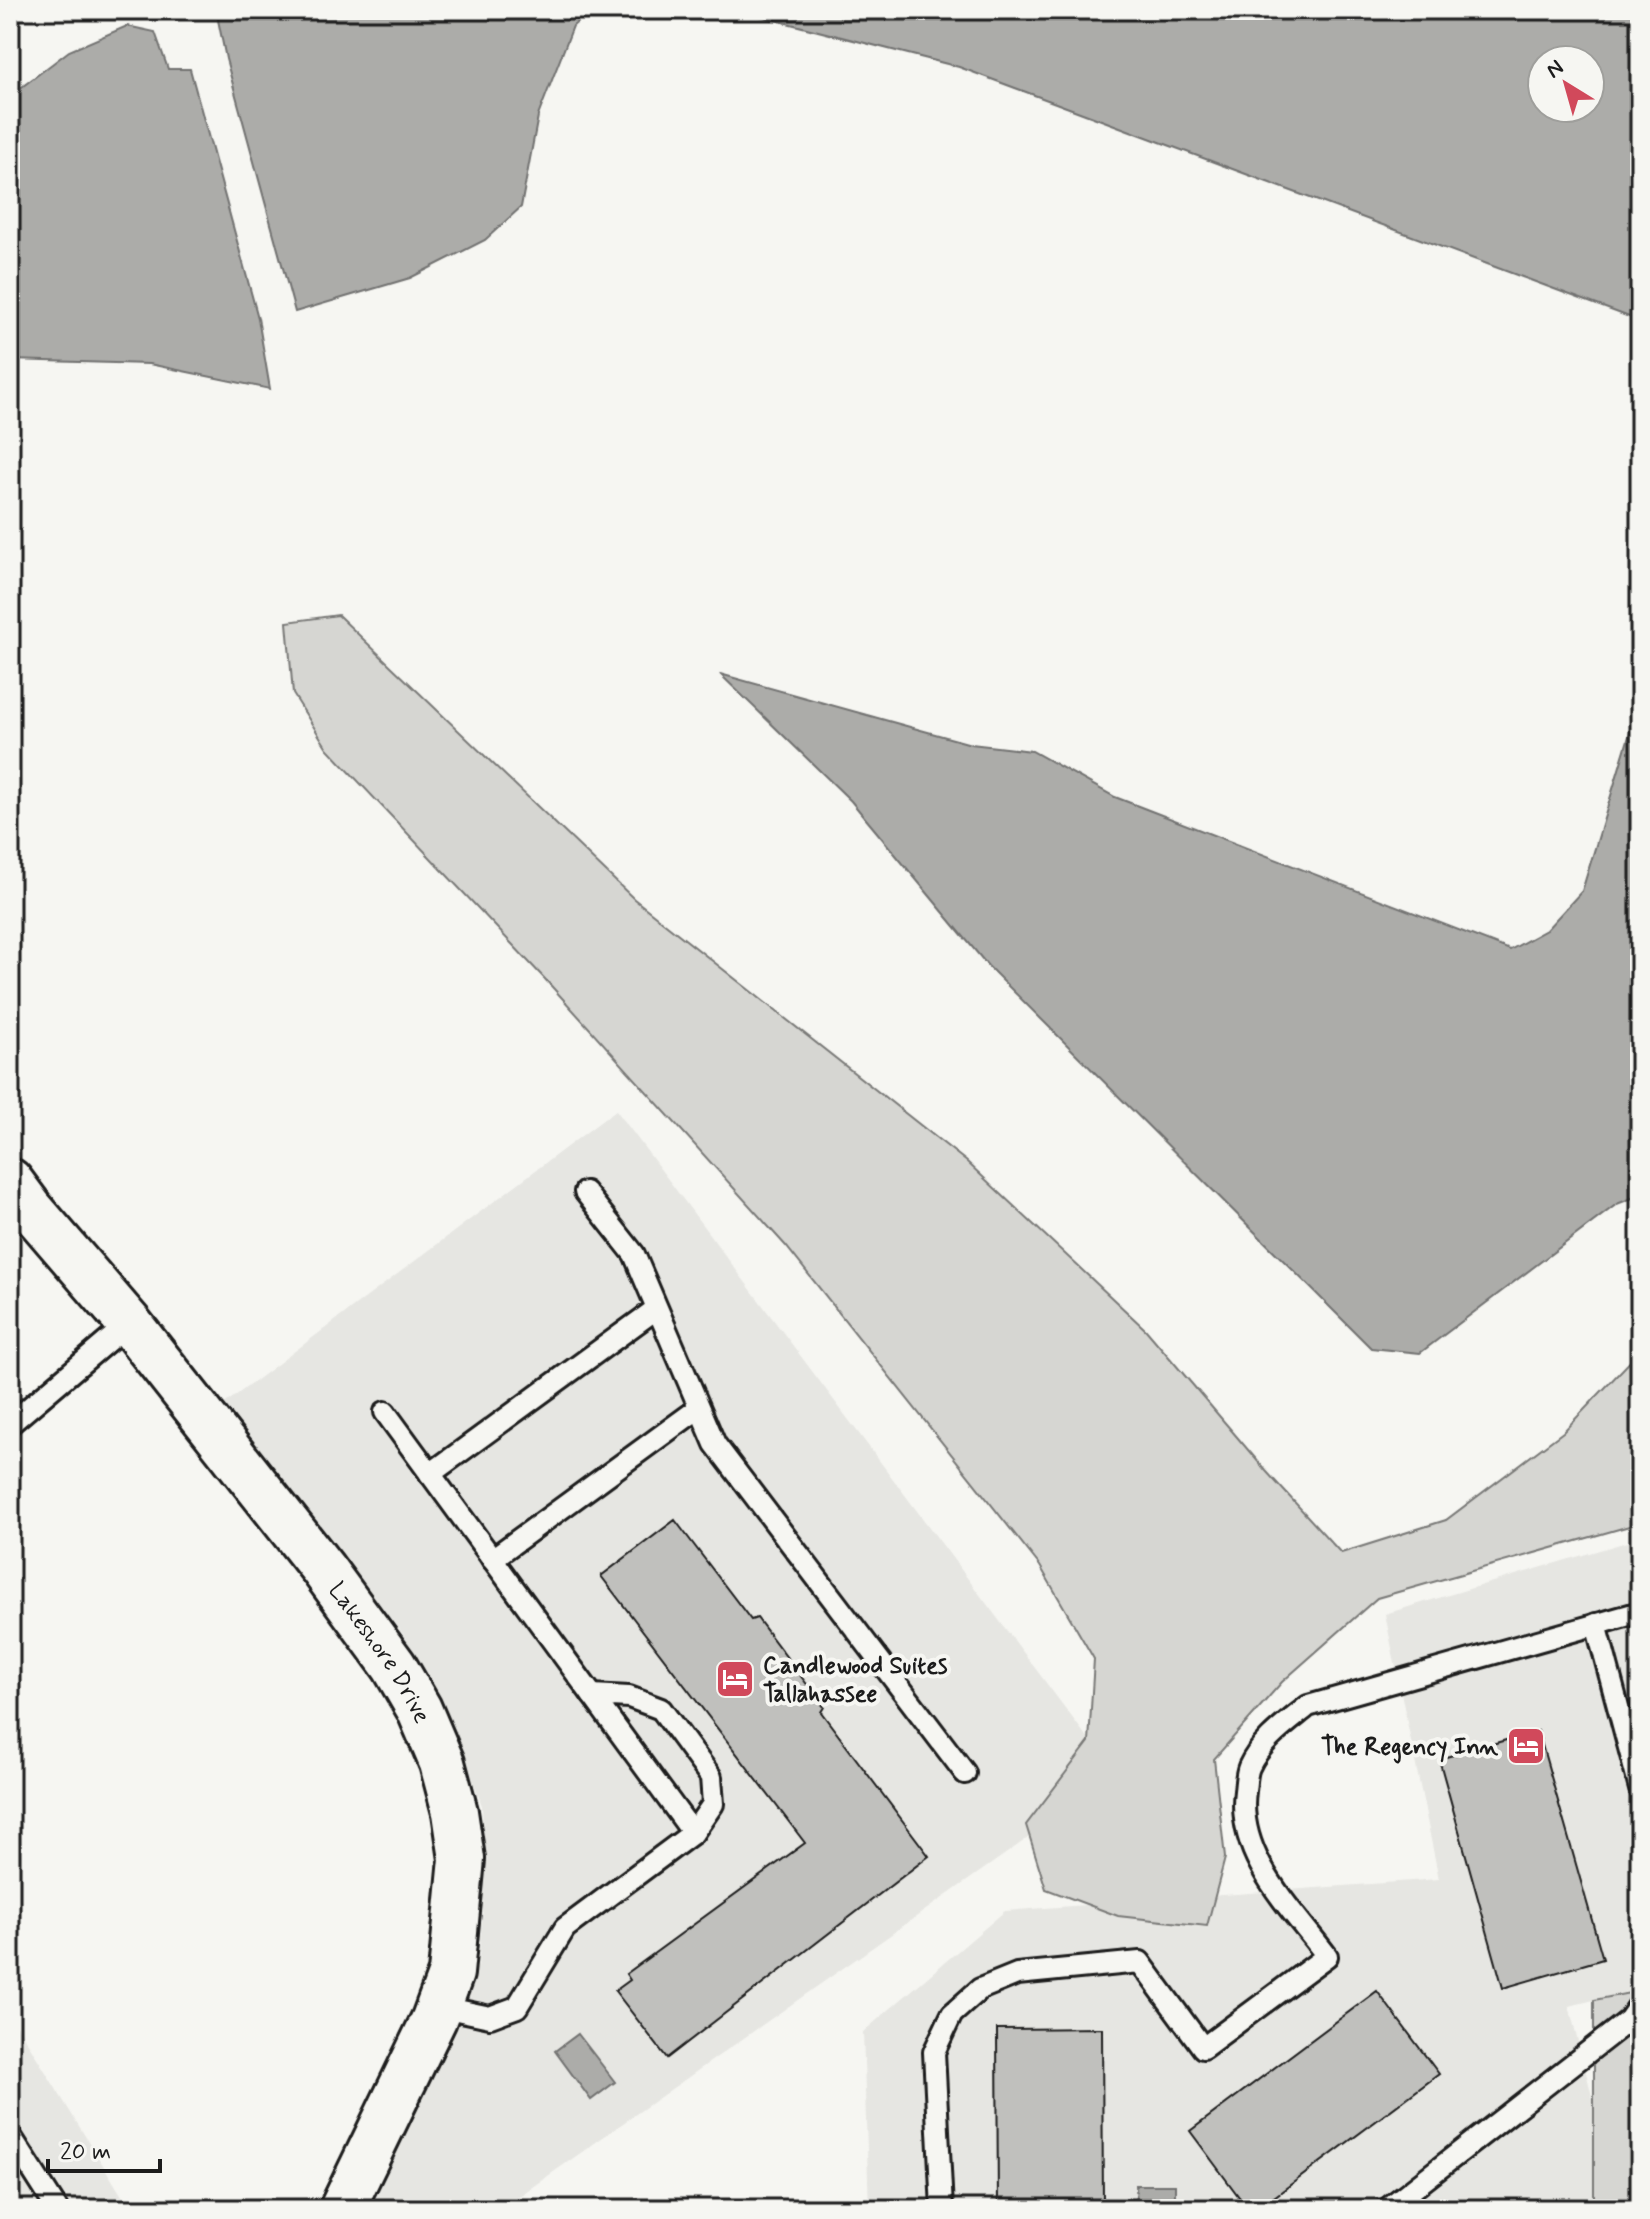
<svg xmlns="http://www.w3.org/2000/svg" width="1650" height="2219" font-family="Mynerve,sans-serif">
	<style>
		.built { fill: #e6e6e2 }
		.green { fill: #d6d6d2; stroke: #797977; stroke-width: 2 }
		.water { fill: #acaca9; stroke: #727271; stroke-width: 2; fill-rule: evenodd }
		.building { fill: #c0c0bd; stroke: #1c1c1c; stroke-width: 2 }
		.lines { fill: none; stroke-linecap: round; stroke-linejoin: round }
		.lane-casing { stroke: #1c1c1c; stroke-width: 26 }
		.secondary-casing { stroke: #1c1c1c; stroke-width: 50 }
		.lane { stroke: #f6f6f2; stroke-width: 20 }
		.secondary { stroke: #f6f6f2; stroke-width: 44 }
		.labels { text-anchor: middle; stroke-width: 8; stroke-linejoin: round; paint-order: stroke }
		.street-label { font-size: 24px; fill: #1c1c1c; stroke: #f6f6f2 }
		.poi-label { font-size: 24px; font-weight: bold; fill: #1c1c1c; stroke: #f6f6f2; text-anchor: start }
	</style>
	<rect width="100%" height="100%" fill="#f6f6f2"/>
	<filter id="ink" filterUnits="userSpaceOnUse"><feTurbulence type="fractalNoise" baseFrequency=".0125" numOctaves="2"/><feDisplacementMap in="SourceGraphic" scale="16" xChannelSelector="R" yChannelSelector="G"/><feConvolveMatrix kernelMatrix="1 2 1 2 8 2 1 2 1" color-interpolation-filters="sRGB"/></filter>
	<g filter="url(#ink)">
		<g class="built">
			<polygon points="616,1110 1116,1776 501,2209 371,2209 478,1965 484,1893 482,1806 452,1723 403,1634 223,1405"/>
			<polygon points="1640,1538 1640,1989 1569,2006 1602,2135 1600,2209 869,2209 863,2032 1005,1911 1439,1879 1385,1614"/>
			<polygon points="10,2014 130,2209 10,2209"/>
		</g>
		<g class="green">
			<polygon points="338,615 634,899 967,1162 1146,1330 1266,1471 1341,1553 1446,1520 1563,1432 1640,1351 1640,1523 1377,1598 1282,1682 1214,1759 1225,1858 1207,1926 1118,1916 1046,1889 1026,1825 1089,1742 1094,1659 1040,1566 786,1246 544,978 327,748 293,694 287,622"/>
			<polygon points="1640,1991 1640,2209 1594,2209 1594,2000"/>
		</g>
		<g class="water">
			<polygon points="216,10 591,10 573,26 538,116 521,207 485,240 410,278 295,312 226,59"/>
			<path d="M 736,10 L 1640,10 L 1640,321 L 959,67 ZM 1590,60 L 1590,108 L 1542,108 L 1542,60 Z"/>
			<polygon points="127,26 155,32 168,69 190,69 258,318 270,389 149,364 10,360 10,96 69,51"/>
			<polygon points="720,674 971,744 1032,751 1115,797 1510,950 1546,930 1582,891 1640,700 1640,1195 1617,1204 1420,1353 1371,1348 988,966 851,801"/>
			<polygon points="578,2034 615,2082 591,2100 555,2051"/>
			<polygon points="1175,2185 1175,2209 1137,2209 1136,2185"/>
		</g>
		<g class="building">
			<polygon points="675,1520 751,1620 757,1618 824,1707 821,1712 929,1856 667,2058 615,1991 630,1980 626,1974 805,1843 601,1576"/>
			<polygon points="1538,1731 1603,1959 1503,1988 1439,1759"/>
			<polygon points="1377,1991 1439,2074 1258,2209 1248,2209 1190,2131"/>
			<polygon points="1102,2028 1103,2209 998,2209 997,2029"/>
		</g>
		<g class="lines">
			<defs>
				<g id="lane">
					<polyline points="585,1192 634,1254 715,1444 965,1773"/>
					<polyline points="385,1412 693,1833"/>
					<polyline points="10,1424 129,1323"/>
					<polyline points="430,1474 656,1309"/>
					<polyline points="492,1559 699,1408"/>
					<polyline points="1596,1624 1640,1789"/>
					<polyline points="438,2006 490,2017 517,2007 565,1928 693,1833 713,1804 711,1777 661,1709 629,1697 592,1695"/>
					<polyline points="10,2135 57,2209"/>
					<path d="M 942,2209 L 934,2052 L 952,2014 L 980,1989 L 1017,1974 L 1140,1962 L 1203,2048 L 1327,1956 C 1291,1908 1236,1856 1245,1791 C 1246,1784 1246,1774 1249,1767 C 1261,1741 1286,1724 1308,1706 L 1640,1612"/>
					<polyline points="1387,2209 1629,2020 1640,2004"/>
				</g>
				<g id="secondary">
					<path id="s1" d="M 10,1181 L 30,1208 L 129,1323 L 323,1569 L 394,1666 L 419,1709 L 442,1763 L 455,1812 L 462,1859 L 451,1973 L 434,2019 L 342,2209"/>
				</g>
			</defs>
			<use href="#lane" class="lane-casing"/>
			<use href="#secondary" class="secondary-casing"/>
			<use href="#lane" class="lane"/>
			<use href="#secondary" class="secondary"/>
		</g>
	</g>
	<defs>
		<symbol id="hotel-square" viewBox="-11 -11 22 22"><rect x="-9" y="-9" width="18" height="18" rx="4" fill="#d1495b" stroke="#f6f6f2"/><path d="M-6-4.5h1.5V1H6V5H4.5V3h-9V5H-6ZM-4 0a1.8 1.8 0 1 1 3.6 0ZM.5 0V-2.5h3Q6-2.5 6 0Z" fill="#fff"/></symbol>
	</defs>
	<g fill-rule="evenodd">
		<use href="#hotel-square" x="713" y="1657" width="44" height="44"/>
		<use href="#hotel-square" x="1504" y="1724" width="44" height="44"/>
	</g>
	<g class="labels">
		<g class="street-label">
			<text dy="8" stroke="none"><textPath href="#s1" startOffset="600">Lakeshore Drive</textPath></text>
		</g>
		<g class="poi-label">
			<text x="763" y="1673">Candlewood Suites<tspan x="763" dy="28">Tallahassee</tspan></text>
			<text x="1498" y="1754" text-anchor="end">The Regency Inn</text>
		</g>
	</g>
	<rect width="1650" height="2219" fill="none" stroke="#f6f6f2" stroke-width="40"/>
	<rect x="20" y="20" width="1610" height="2179" fill="none" stroke="#1c1c1c" stroke-width="3" filter="url(#ink)"/>
	<g transform="translate(1566 84) rotate(323)"><circle r="38" fill="#f6f6f2" stroke="#9f9f9c" stroke-width="2"/>
	<path d="M0-6L14 30L0 20L-14 30Z" fill="#d1495b"/>
	<text y="-12" font-size="22" font-weight="bold" text-anchor="middle" fill="#1c1c1c">N</text>
	</g>
	<path d="M48 2159v12h112v-12" fill="none" stroke="#1c1c1c" stroke-width="4"/>
	<text x="60" y="2159" font-size="24" fill="#1c1c1c" stroke="#f6f6f2" stroke-width="6" paint-order="stroke">20 m</text>
</svg>
